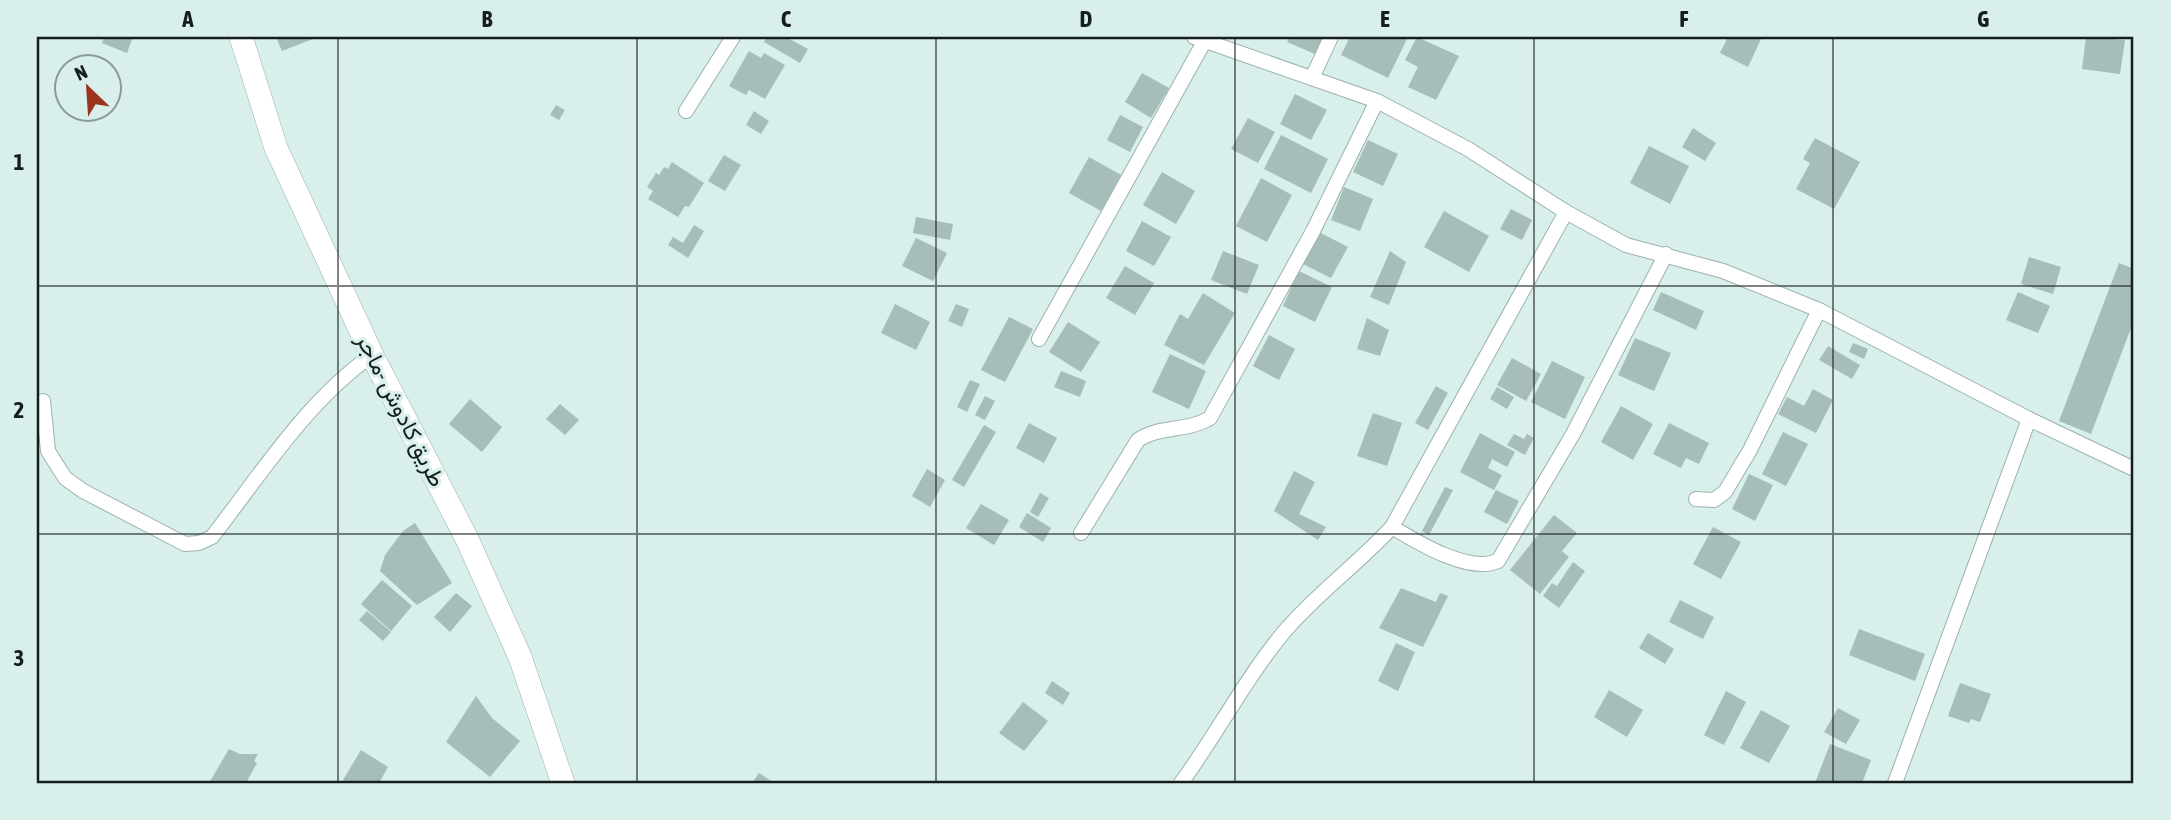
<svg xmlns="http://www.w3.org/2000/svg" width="2171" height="820" font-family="'Asap Condensed',Vazirmatn,sans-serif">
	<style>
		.building { fill: #a6bdb9 }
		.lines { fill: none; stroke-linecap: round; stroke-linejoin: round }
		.minor-casing { stroke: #9bb1ad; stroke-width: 16 }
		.trunk-casing { stroke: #9bb1ad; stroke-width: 24 }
		.minor { stroke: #fff; stroke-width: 14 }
		.trunk { stroke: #fff; stroke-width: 23 }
		.grid { fill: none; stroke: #161e1d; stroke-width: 2; stroke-opacity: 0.55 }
		.labels { text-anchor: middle; stroke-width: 6; stroke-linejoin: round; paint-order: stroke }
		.street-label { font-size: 23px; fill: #161e1d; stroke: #d8efeb }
		.neatline { fill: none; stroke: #161e1d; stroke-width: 2.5 }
		.grid-label { font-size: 23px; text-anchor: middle; font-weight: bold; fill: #161e1d }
	</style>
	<rect width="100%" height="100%" fill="#d8efeb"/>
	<g class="building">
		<polygon points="104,37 133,37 127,53 102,43"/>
		<polygon points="276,37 318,37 282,51"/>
		<polygon points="767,37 786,37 808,49 800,63 764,42"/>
		<polygon points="1290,37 1324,37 1317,55 1287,42"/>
		<polygon points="1350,37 1403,37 1407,39 1388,78 1341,55"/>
		<polygon points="1417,37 1459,56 1436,100 1408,87 1418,67 1405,60"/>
		<polygon points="1728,37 1762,37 1748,67 1720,53"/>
		<polygon points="2086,37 2125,40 2120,74 2082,69"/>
		<polygon points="749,51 761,58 764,53 785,65 765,99 749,90 746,95 729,86"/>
		<polygon points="1142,73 1169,88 1151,118 1125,102"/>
		<polygon points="1295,94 1327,110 1311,140 1280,124"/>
		<polygon points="556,105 565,110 559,120 550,115"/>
		<polygon points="754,111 769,121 761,134 746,125"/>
		<polygon points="1120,115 1143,127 1130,152 1107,140"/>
		<polygon points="1248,118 1275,132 1258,163 1231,149"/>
		<polygon points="1693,128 1716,143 1705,161 1682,147"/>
		<polygon points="1281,135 1328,159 1311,193 1264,169"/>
		<polygon points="1815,138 1860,162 1834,209 1796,189 1810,163 1803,159"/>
		<polygon points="1368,140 1398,154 1383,186 1353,172"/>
		<polygon points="1649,146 1689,166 1670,204 1630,183"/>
		<polygon points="724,155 741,165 725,191 708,181"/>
		<polygon points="1089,157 1121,175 1101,211 1069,193"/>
		<polygon points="672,162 704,183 689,207 685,206 678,217 648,199 653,191 647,187 656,173 659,175 664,167 668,169"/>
		<polygon points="1162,172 1195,191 1176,224 1143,205"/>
		<polygon points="1261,178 1292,195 1267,242 1236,226"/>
		<polygon points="1344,187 1373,199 1360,231 1331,220"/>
		<polygon points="1511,209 1532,220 1522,240 1500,229"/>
		<polygon points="1444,211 1489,236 1469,272 1424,247"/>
		<polygon points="916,217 953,224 950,240 913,233"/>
		<polygon points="1142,221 1171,237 1154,266 1126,251"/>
		<polygon points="694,225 704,231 688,258 668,245 673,237 683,243"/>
		<polygon points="1319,232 1348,247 1331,278 1303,264"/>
		<polygon points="916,238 947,253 933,281 902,266"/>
		<polygon points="1223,251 1259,265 1247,294 1211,280"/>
		<polygon points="1390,251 1406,262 1389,305 1370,297"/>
		<polygon points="2029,257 2061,267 2053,294 2021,284"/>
		<polygon points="2119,263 2134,269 2134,320 2091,434 2059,421"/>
		<polygon points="1125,266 1154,283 1135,315 1106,298"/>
		<polygon points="1299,271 1332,287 1315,322 1283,306"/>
		<polygon points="1661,292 1704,311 1696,330 1653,310"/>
		<polygon points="2018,292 2050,306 2038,333 2006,320"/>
		<polygon points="1203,293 1235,313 1204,365 1164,345 1180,314 1188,319"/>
		<polygon points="895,304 930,322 916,350 881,333"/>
		<polygon points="956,304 969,309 962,327 948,321"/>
		<polygon points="1009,317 1033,329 1005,382 981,370"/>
		<polygon points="1367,318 1389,330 1380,356 1357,349"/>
		<polygon points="1068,322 1100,342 1081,372 1049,352"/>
		<polygon points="1269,335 1295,349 1279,380 1253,366"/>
		<polygon points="1635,338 1671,353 1654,391 1618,375"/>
		<polygon points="1853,343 1868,349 1864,359 1849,352"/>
		<polygon points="1828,346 1860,365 1852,379 1819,360"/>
		<polygon points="1170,354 1206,371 1189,409 1152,392"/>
		<polygon points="1512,358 1541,374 1526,401 1497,385"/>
		<polygon points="1552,361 1585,377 1565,419 1531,402"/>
		<polygon points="1061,371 1086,381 1080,397 1054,387"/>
		<polygon points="970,380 980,384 967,412 957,407"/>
		<polygon points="1436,386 1448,393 1428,430 1415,423"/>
		<polygon points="1497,387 1514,397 1507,409 1490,399"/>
		<polygon points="1813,389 1833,400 1816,433 1778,414 1787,397 1804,406"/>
		<polygon points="985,396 995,401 985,420 975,415"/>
		<polygon points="470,399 502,427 482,452 449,424"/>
		<polygon points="560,404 579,420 565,435 546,419"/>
		<polygon points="1621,406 1653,424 1633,460 1601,442"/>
		<polygon points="1373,413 1402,423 1387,466 1357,456"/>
		<polygon points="1029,423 1057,438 1044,463 1016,448"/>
		<polygon points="1669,423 1709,443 1699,464 1686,458 1681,468 1653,454"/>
		<polygon points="984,425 996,432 964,487 952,480"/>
		<polygon points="1783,432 1808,444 1786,486 1762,474"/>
		<polygon points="1480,433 1515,452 1507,467 1492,459 1488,468 1502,475 1494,490 1460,472"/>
		<polygon points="1514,434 1524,439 1527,434 1534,438 1525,455 1507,445"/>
		<polygon points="927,469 945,480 930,507 912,496"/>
		<polygon points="1294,471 1315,482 1299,514 1326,527 1318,540 1274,511"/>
		<polygon points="1749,474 1773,485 1755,521 1732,509"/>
		<polygon points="1445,487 1453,490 1429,535 1422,531"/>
		<polygon points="1496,490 1519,501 1507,524 1484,512"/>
		<polygon points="1040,493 1049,498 1038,517 1030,512"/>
		<polygon points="981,504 1009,520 994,545 966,528"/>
		<polygon points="1027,513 1051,528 1043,542 1019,527"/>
		<polygon points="1554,515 1577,533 1562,551 1569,557 1540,594 1510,570"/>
		<polygon points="415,523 452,583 417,605 380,571 385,555 403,531"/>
		<polygon points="1713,527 1741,542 1721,579 1693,564"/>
		<polygon points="1573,562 1585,571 1559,608 1543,596 1552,583 1557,586"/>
		<polygon points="382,580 412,606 391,631 361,604"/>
		<polygon points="1401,588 1436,602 1440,593 1448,596 1423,647 1379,628"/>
		<polygon points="456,593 472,606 450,632 434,617"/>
		<polygon points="1680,600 1714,617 1703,639 1669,622"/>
		<polygon points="367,611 391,632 383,641 359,620"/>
		<polygon points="1859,629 1925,654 1915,681 1849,655"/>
		<polygon points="1648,633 1674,649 1665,664 1639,648"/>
		<polygon points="1396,643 1415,652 1398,691 1378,681"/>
		<polygon points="1052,681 1070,693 1063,705 1045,693"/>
		<polygon points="1960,683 1991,694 1980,722 1971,719 1969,723 1948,716"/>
		<polygon points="1609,690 1643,710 1627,737 1594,717"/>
		<polygon points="1726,691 1746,702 1724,745 1704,735"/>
		<polygon points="476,696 492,718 520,741 490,777 446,742"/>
		<polygon points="1023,702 1048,721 1024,751 999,733"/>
		<polygon points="1838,708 1860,720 1846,744 1824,732"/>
		<polygon points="1761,710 1790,726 1769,763 1740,748"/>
		<polygon points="1830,744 1871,760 1862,783 1815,783"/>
		<polygon points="229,749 240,754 258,754 254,761 257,763 246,783 209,783"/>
		<polygon points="361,750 388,767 379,783 348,783 343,780"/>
		<polygon points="759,773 774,783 752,783"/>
	</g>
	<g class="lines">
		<defs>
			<g id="minor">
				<polyline points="1194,37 1377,101 1468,149 1566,212 1626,245 1723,271 1819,310 2029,419 2134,469"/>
				<polyline points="1312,78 1331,37"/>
				<polyline points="686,111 733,37"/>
				<polyline points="1039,339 1204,42"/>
				<path d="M 43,401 L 48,451 L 65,478 L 83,491 L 185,544 L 199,543 L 212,537 C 261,474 306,402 372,355"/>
				<polyline points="1696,499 1714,500 1725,492 1750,450 1819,310"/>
				<path d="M 1392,527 C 1417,542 1469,574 1498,561 L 1573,434 L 1666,254"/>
				<path d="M 1081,533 L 1138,440 C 1161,425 1187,432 1210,418 L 1313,231 L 1377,101"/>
				<path d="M 1181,783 C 1217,734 1245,679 1284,632 C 1316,594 1358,564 1392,527 L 1566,212"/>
				<polyline points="1895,783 2029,419"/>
			</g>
			<polyline id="trunk" points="241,37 276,148 372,355 467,539 520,657 563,783"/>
		</defs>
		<use href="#minor" class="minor-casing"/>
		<use href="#trunk" class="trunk-casing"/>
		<use href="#minor" class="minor"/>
		<use href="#trunk" class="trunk"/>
	</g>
	<path class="grid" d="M 338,37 L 338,783M 637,37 L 637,783M 936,37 L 936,783M 1235,37 L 1235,783M 1534,37 L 1534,783M 1833,37 L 1833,783M 37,286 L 2134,286M 37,534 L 2134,534"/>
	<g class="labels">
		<g class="street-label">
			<text transform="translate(401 410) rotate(63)" y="8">طريق كادوش -ماجر</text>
		</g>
	</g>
	<rect width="2171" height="820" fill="none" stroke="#d8efeb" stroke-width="77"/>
	<g transform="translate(88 88) rotate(335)"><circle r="33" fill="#d8efeb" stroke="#8a9b99" stroke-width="2"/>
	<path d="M0-5L12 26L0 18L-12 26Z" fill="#9c331c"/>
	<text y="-10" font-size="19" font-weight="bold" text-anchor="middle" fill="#161e1d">N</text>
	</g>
	<rect x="38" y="38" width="2094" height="744" class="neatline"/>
	<g class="grid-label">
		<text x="188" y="27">A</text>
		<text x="487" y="27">B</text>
		<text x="786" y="27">C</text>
		<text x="1086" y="27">D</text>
		<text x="1385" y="27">E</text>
		<text x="1684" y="27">F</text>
		<text x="1983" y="27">G</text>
		<text x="19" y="170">1</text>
		<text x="19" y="418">2</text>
		<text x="19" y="666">3</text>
	</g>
</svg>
